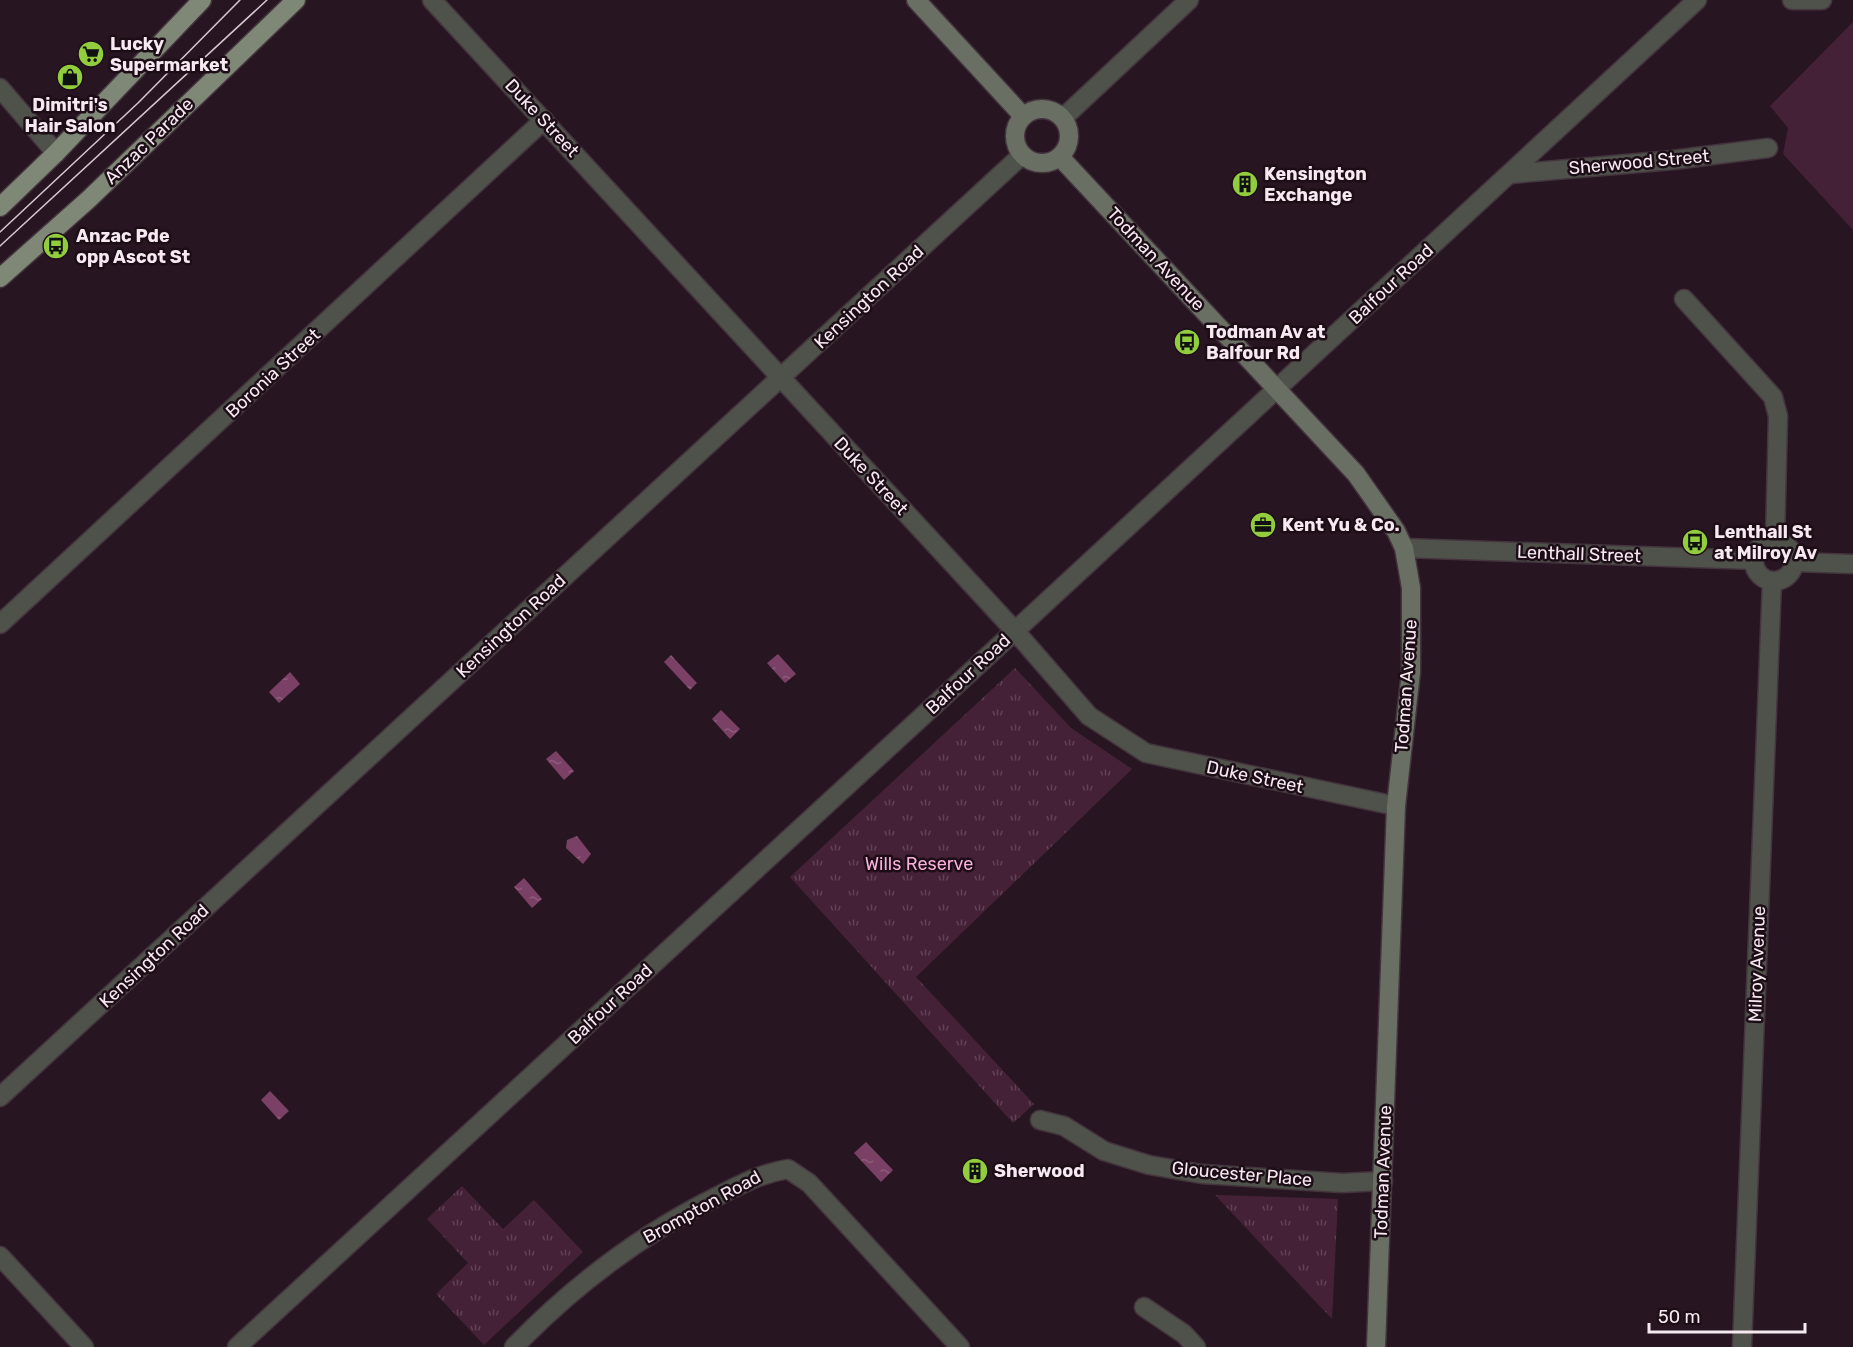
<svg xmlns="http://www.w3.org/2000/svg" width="1853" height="1347" font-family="Rubik,sans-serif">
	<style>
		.grass { fill: #452138 }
		.park { fill: url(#park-tufts) }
		.water { fill: url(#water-ripples) }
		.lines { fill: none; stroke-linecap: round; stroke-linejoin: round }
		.minor-casing { stroke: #44343e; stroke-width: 21 }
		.tertiary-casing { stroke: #44343e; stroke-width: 21 }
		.secondary-casing { stroke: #44343e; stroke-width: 21 }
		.primary-casing { stroke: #44343e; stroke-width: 21 }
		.minor { stroke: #4e524a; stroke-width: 18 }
		.tertiary { stroke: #4e524a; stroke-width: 18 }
		.secondary { stroke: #697063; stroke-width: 18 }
		.primary { stroke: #7f8776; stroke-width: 18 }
		.tram { stroke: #d6c8d0; stroke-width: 1.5 }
		.labels { text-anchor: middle; stroke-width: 5; stroke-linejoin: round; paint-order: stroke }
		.poi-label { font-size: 18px; font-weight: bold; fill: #f6e9f0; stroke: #1d0d17; text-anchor: start }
		.street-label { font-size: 18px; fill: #f6e9f0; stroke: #1d0d17 }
		.park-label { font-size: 18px; fill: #f9b0dc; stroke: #1d0d17 }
	</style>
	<defs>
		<pattern id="park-tufts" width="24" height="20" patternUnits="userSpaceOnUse" patternTransform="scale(1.5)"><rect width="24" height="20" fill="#452138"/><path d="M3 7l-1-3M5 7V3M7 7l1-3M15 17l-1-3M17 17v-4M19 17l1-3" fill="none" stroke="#604155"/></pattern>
		<pattern id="water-ripples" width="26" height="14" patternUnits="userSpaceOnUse" patternTransform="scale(1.5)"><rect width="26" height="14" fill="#7b4065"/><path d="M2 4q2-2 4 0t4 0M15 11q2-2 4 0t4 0" fill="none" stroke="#8e5c7b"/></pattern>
	</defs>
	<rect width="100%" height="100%" fill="#271621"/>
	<polygon class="grass" points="1853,22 1853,230 1783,154 1788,128 1770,106"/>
	<g class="park">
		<polygon points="1015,668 1071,728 1132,769 916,977 1034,1104 1013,1123 790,877"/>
		<polygon points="462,1186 503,1229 534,1200 583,1252 484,1345 436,1294 468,1263 427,1219"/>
		<polygon points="1215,1195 1338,1199 1332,1319"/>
	</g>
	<g class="water">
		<polygon points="778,654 796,674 785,683 767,663"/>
		<polygon points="671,655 697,683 690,690 664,662"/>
		<polygon points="290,672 300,684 279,703 269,692"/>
		<polygon points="721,710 740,729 730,739 712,719"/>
		<polygon points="556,751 574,771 564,780 546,759"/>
		<polygon points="577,836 591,854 583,864 566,848 567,840"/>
		<polygon points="524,878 542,899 532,908 514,887"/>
		<polygon points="270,1091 289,1111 279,1120 261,1100"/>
		<polygon points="866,1142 893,1170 881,1182 854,1153"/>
	</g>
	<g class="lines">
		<defs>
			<g id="minor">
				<polyline points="0,88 56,153"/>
				<polyline points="1510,174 1673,160 1768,148"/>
				<polyline points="1684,299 1773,397 1778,416 1775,541"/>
				<polyline points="1015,631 1697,0"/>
				<polyline points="0,1097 1022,155"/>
				<polyline points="1040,1120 1064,1126 1104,1151 1149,1165 1202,1174 1342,1183 1383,1181"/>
				<polyline points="1144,1307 1184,1334 1196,1347"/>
				<path d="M 514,1347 C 574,1285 643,1233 720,1195 C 743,1183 763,1173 788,1169 L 809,1183 L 960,1347"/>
				<polyline points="1742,1347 1772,581"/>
			</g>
			<g id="tertiary">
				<polyline points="432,0 1015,631 1089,716 1146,753 1396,806"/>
				<polyline points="1792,0 1822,0"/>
				<polyline points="1063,118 1189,0"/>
				<circle cx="1774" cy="561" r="20"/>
				<polyline points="1404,548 1754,560"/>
				<polyline points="1794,562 1853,564"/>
				<polyline points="0,624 544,120"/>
				<polyline points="0,1256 84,1347"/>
				<polyline points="237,1347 1015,631"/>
			</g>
			<g id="secondary">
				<polyline points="916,0 1023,116"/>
				<circle cx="1042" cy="136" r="27"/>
				<polyline points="1060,157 1356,474 1396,531 1404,548 1411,588 1411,672 1396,806 1376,1347"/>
			</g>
			<g id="primary">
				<polyline points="0,207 56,153 202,0"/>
				<polyline points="0,278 89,199 296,0"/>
			</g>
		</defs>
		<use href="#minor" class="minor-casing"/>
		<use href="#tertiary" class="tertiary-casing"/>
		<use href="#secondary" class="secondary-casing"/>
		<use href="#primary" class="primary-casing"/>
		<use href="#minor" class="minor"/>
		<use href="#tertiary" class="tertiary"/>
		<use href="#secondary" class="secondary"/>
		<use href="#primary" class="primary"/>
		<g class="tram">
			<polyline points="0,232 138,103 240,0"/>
			<polyline points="0,246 267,0"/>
		</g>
	</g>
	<defs>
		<symbol id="supermarket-disc" viewBox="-11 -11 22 22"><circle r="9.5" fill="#92cd3e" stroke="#1d0d17"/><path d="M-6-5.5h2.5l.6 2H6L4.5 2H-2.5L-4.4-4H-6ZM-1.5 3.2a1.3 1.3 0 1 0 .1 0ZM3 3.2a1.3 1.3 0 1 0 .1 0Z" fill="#111"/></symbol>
		<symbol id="shop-disc" viewBox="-11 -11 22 22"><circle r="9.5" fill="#92cd3e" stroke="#1d0d17"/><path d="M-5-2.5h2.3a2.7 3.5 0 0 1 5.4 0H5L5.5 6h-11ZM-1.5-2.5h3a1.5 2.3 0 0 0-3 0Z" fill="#111"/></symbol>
		<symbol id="building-disc" viewBox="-11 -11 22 22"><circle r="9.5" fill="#92cd3e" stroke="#1d0d17"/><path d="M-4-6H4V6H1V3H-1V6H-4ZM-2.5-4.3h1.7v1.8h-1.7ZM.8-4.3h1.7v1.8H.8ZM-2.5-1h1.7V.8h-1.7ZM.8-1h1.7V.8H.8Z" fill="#111"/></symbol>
		<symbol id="bus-disc" viewBox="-11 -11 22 22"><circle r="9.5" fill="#92cd3e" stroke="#1d0d17"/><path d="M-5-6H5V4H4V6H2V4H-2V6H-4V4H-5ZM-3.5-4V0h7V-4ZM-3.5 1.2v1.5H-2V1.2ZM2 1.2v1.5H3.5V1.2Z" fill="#111"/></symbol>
		<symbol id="office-disc" viewBox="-11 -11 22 22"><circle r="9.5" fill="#92cd3e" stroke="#1d0d17"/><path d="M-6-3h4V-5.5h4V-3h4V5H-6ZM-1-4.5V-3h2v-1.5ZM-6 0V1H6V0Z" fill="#111"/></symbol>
	</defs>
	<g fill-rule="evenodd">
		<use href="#supermarket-disc" x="76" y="39" width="30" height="30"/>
		<use href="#shop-disc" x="55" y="62" width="30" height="30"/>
		<use href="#building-disc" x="1230" y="169" width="30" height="30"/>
		<use href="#bus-disc" x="41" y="231" width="30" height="30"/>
		<use href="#bus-disc" x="1172" y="327" width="30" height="30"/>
		<use href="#office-disc" x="1248" y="510" width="30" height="30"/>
		<use href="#bus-disc" x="1680" y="527" width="30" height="30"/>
		<use href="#building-disc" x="960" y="1156" width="30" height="30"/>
	</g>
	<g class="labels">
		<g class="poi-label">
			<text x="110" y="50">Lucky<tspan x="110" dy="21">Supermarket</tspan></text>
			<text x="70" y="111" text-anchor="middle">Dimitri's<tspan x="70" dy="21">Hair Salon</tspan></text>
			<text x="1264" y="180">Kensington<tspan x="1264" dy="21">Exchange</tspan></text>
			<text x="76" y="242">Anzac Pde<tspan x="76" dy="21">opp Ascot St</tspan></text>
			<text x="1206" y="338">Todman Av at<tspan x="1206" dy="21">Balfour Rd</tspan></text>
			<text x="1282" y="531">Kent Yu &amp; Co.</text>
			<text x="1714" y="538">Lenthall St<tspan x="1714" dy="21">at Milroy Av</tspan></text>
			<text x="994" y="1177">Sherwood</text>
		</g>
		<g class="street-label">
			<text transform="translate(542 118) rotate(47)" y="6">Duke Street</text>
			<text transform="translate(149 141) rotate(-44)" y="6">Anzac Parade</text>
			<text transform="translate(1639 162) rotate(-5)" y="6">Sherwood Street</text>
			<text transform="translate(1156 259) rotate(47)" y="6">Todman Avenue</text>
			<text transform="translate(1391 284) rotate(-43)" y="6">Balfour Road</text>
			<text transform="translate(869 297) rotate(-43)" y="6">Kensington Road</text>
			<text transform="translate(273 373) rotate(-43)" y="6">Boronia Street</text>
			<text transform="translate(871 476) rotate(47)" y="6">Duke Street</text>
			<text transform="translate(1579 554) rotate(2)" y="6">Lenthall Street</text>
			<text transform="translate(511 626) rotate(-43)" y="6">Kensington Road</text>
			<text transform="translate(968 674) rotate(-43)" y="6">Balfour Road</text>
			<text transform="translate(1406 686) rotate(-86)" y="6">Todman Avenue</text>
			<text transform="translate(1255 777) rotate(12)" y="6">Duke Street</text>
			<text transform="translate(154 956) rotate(-43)" y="6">Kensington Road</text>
			<text transform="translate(1757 964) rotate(-88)" y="6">Milroy Avenue</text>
			<text transform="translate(610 1004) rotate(-43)" y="6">Balfour Road</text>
			<text transform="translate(1383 1172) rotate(-88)" y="6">Todman Avenue</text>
			<text transform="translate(1242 1174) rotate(5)" y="6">Gloucester Place</text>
			<text transform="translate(702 1207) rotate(-29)" y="6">Brompton Road</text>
		</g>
		<g class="park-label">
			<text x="919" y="870">Wills Reserve</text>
		</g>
	</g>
	<path d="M1649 1323v9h156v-9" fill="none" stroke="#f6e9f0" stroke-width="3"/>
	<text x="1658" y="1323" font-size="18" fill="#f6e9f0" stroke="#1d0d17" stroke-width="4.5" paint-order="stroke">50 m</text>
</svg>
